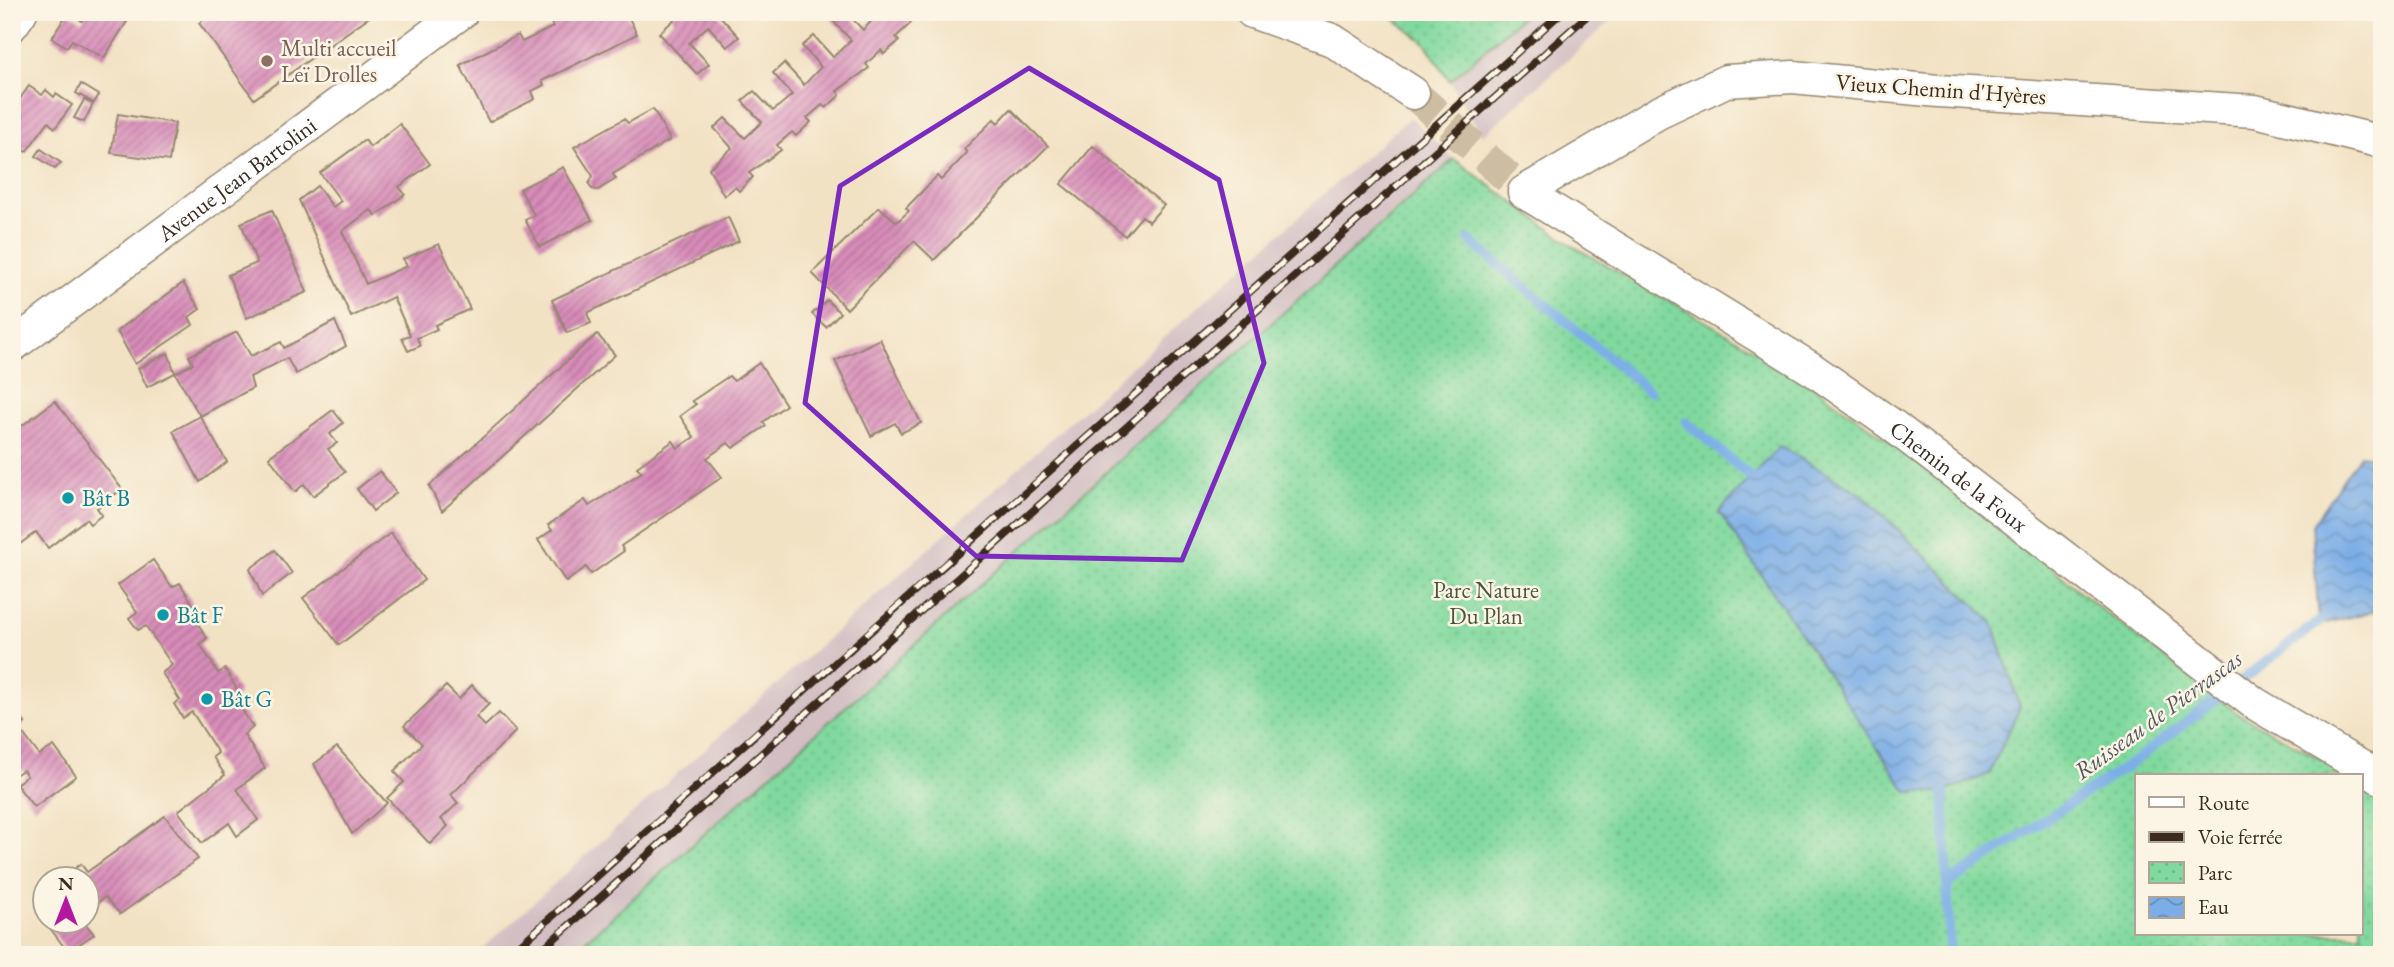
<svg xmlns="http://www.w3.org/2000/svg" width="2394" height="967" font-family="'EB Garamond',serif">
	<style>
		.industrial { fill: #d2bec3 }
		.park { fill: url(#park-dots); stroke: #5e825e; stroke-width: 2 }
		.water { fill: url(#water-waves); stroke: #5b6c82; stroke-width: 2 }
		.lines { fill: none; stroke-linecap: round; stroke-linejoin: round }
		.stream { stroke: #7baee7; stroke-width: 10 }
		.building { fill: url(#building-hatch) }
		.street-tunnel { stroke: #cdbda3; stroke-width: 32; stroke-dasharray: 32 16; stroke-linecap: butt }
		.street-casing { stroke: #968671; stroke-width: 35 }
		.street { stroke: #fff; stroke-width: 32 }
		.rail-casing { stroke: #3b2a1e; stroke-width: 8 }
		.rail { stroke: #fcf5e5; stroke-width: 5; stroke-dasharray: 16; stroke-linecap: butt }
		.marked { fill: none; stroke: #7b2cbf; stroke-width: 5; stroke-linejoin: round }
		.education-dot { fill: #8d6e63; stroke: #fcf5e5; stroke-width: 2.5 }
		.culture-dot { fill: #0f9aa8; stroke: #fcf5e5; stroke-width: 2.5 }
		.labels { text-anchor: middle; stroke-width: 5; stroke-linejoin: round; paint-order: stroke }
		.education-label { font-size: 23px; fill: #785e54; stroke: #fcf5e5; text-anchor: start }
		.street-label { font-size: 23px; fill: #3b2a1e; stroke: #fcf5e5 }
		.culture-label { font-size: 23px; fill: #0d838f; stroke: #fcf5e5; text-anchor: start }
		.park-label { font-size: 23px; fill: #4c563e; stroke: #fcf5e5 }
		.water-label { font-size: 24px; font-style: italic; fill: #515864; stroke: #fcf5e5 }
	</style>
	<defs>
		<pattern id="park-dots" width="8" height="8" patternUnits="userSpaceOnUse" patternTransform="scale(1.75)"><rect width="8" height="8" fill="#80d99e"/><path d="M2 2h.1M6 6h.1" fill="none" stroke="#70ba88" stroke-width="1.8" stroke-linecap="round"/></pattern>
		<pattern id="water-waves" width="16" height="10" patternUnits="userSpaceOnUse" patternTransform="scale(1.75)"><rect width="16" height="10" fill="#7baee7"/><path d="M0 5q4-4 8 0t8 0" fill="none" stroke="#668ebb"/></pattern>
		<pattern id="building-hatch" width="6" height="6" patternUnits="userSpaceOnUse" patternTransform="scale(1.75)"><rect width="6" height="6" fill="#d88cb9"/><path d="M-1 1l2-2M0 6l6-6M5 7l2-2" fill="none" stroke="#b07396"/></pattern>
	</defs>
	<rect width="100%" height="100%" fill="#fcf5e5"/>
	<filter id="ink" filterUnits="userSpaceOnUse"><feTurbulence type="fractalNoise" baseFrequency=".0143" numOctaves="2"/><feDisplacementMap in="SourceGraphic" scale="14" xChannelSelector="R" yChannelSelector="G"/><feConvolveMatrix kernelMatrix="1 2 1 2 8 2 1 2 1" color-interpolation-filters="sRGB"/></filter>
	<filter id="wash" filterUnits="userSpaceOnUse"><feTurbulence type="fractalNoise" baseFrequency=".00686" numOctaves="4" result="noise"/><feDisplacementMap in="SourceGraphic" scale="28" xChannelSelector="R" yChannelSelector="G"/><feGaussianBlur stdDeviation="1.57" result="paint"/><feColorMatrix in="noise" values="0 0 0 0 0 0 0 0 0 0 0 0 0 0 0 0 0 1.4 0 .05"/><feComposite in="paint" operator="in"/></filter>
	<g filter="url(#wash)">
		<rect width="100%" height="100%" fill="#f2e2c4"/>
		<g class="industrial">
			<polygon points="1527,12 1621,12 1482,136 1450,81"/>
			<polygon points="1410,117 1454,159 570,955 475,955"/>
		</g>
		<g class="park">
			<polygon points="1386,12 1527,12 1450,81 1425,43"/>
			<polygon points="1454,159 1573,246 1791,370 1988,513 2098,607 2237,713 2352,776 2137,776 2137,934 2361,934 2361,781 2382,794 2382,955 570,955"/>
		</g>
		<g class="water">
			<polygon points="1780,446 1863,495 1993,623 2020,707 1989,774 1944,792 1907,792 1719,512"/>
			<polygon points="2360,455 2382,458 2382,609 2319,625 2312,525"/>
		</g>
		<g class="lines">
			<g class="stream">
				<polyline points="1469,240 1650,392"/>
				<polyline points="1686,422 1751,477"/>
				<polyline points="1944,792 1950,955"/>
				<polyline points="1947,884 2135,761 2328,615"/>
			</g>
		</g>
		<g id="blocks">
			<g class="building">
				<polygon points="68,12 82,21 87,12 133,12 104,58 72,40 67,47 52,38"/>
				<polygon points="216,12 376,12 254,99 199,23"/>
				<polygon points="546,12 626,12 637,34 542,81 544,85 532,91 535,99 489,122 460,65 518,35 522,42 553,27"/>
				<polygon points="674,12 722,12 719,15 739,37 727,47 708,26 689,43 709,64 697,74 659,33 674,20 671,15"/>
				<polygon points="839,12 846,12 863,30 880,12 901,12 911,23 896,37 899,41 884,54 881,50 866,64 869,68 837,91 840,95 826,108 822,105 807,118 811,122 796,136 792,132 777,145 781,150 749,173 753,177 739,191 735,187 724,196 709,168 732,148 714,128 725,118 745,138 762,122 742,101 754,91 773,111 792,95 773,73 784,63 804,85 821,67 802,46 814,36 833,57 851,40 831,19"/>
				<polygon points="81,84 99,95 94,103 76,93"/>
				<polygon points="29,86 42,95 46,90 54,97 56,94 72,105 55,128 48,122 26,152 17,145 12,151 12,110"/>
				<polygon points="84,100 93,104 84,122 74,118"/>
				<polygon points="653,109 670,140 613,174 616,179 598,190 592,189 589,184 593,176 574,147 624,119 628,123"/>
				<polygon points="1011,109 1048,146 934,260 914,241 847,309 812,273 879,207 897,222 909,211 906,208 937,176 941,180 967,153 964,149 994,119 998,123"/>
				<polygon points="118,114 175,123 169,161 111,153"/>
				<polygon points="400,124 430,164 399,187 405,194 376,216 371,210 342,231 366,284 407,266 403,259 439,244 470,309 435,325 437,329 417,338 420,346 408,351 402,338 410,335 393,297 351,317 299,200 317,186 333,207 341,201 320,173 365,140 370,147"/>
				<polygon points="1093,146 1164,205 1149,222 1142,216 1125,236 1061,184"/>
				<polygon points="41,149 61,163 55,169 36,156"/>
				<polygon points="563,167 592,220 540,247 525,220 534,215 520,189"/>
				<polygon points="272,210 307,292 247,318 228,275 257,263 241,223"/>
				<polygon points="728,217 739,241 587,313 591,323 567,333 552,300"/>
				<polygon points="183,283 200,309 189,317 193,325 135,364 117,331"/>
				<polygon points="827,300 840,313 826,327 812,314"/>
				<polygon points="335,321 346,346 296,374 287,358 250,377 253,388 200,416 227,462 200,482 173,431 200,416 175,373 193,364 189,356 237,332 251,356 281,342 284,348"/>
				<polygon points="597,334 615,355 442,511 429,486"/>
				<polygon points="880,339 921,423 901,433 895,423 871,436 835,361"/>
				<polygon points="168,353 175,373 147,387 138,368"/>
				<polygon points="759,363 786,405 763,422 766,426 733,448 728,443 707,458 722,477 621,546 624,551 591,574 586,567 566,582 538,540 552,530 548,525 585,500 589,506 642,472 637,467 673,441 678,448 694,437 680,416 696,404 692,401 729,376 734,381"/>
				<polygon points="55,401 122,489 97,508 102,515 90,524 86,519 48,548 36,532 12,550 12,433"/>
				<polygon points="333,410 343,423 330,434 337,443 328,449 345,472 313,496 304,484 295,492 269,457"/>
				<polygon points="380,471 396,493 373,511 357,489"/>
				<polygon points="391,533 424,580 339,645 303,598"/>
				<polygon points="275,550 292,573 262,596 250,569"/>
				<polygon points="153,560 172,587 180,583 194,606 189,610 207,638 200,644 218,673 225,669 239,693 234,698 253,727 244,735 265,768 237,789 258,820 237,836 229,823 202,843 178,811 225,775 213,757 218,753 192,712 183,718 174,704 180,700 162,673 172,665 146,626 138,630 129,618 137,612 118,585"/>
				<polygon points="472,685 489,704 476,717 485,726 499,713 516,731 451,795 458,803 441,819 448,826 430,844 387,798 404,782 394,771 422,744 404,726 446,686 459,699"/>
				<polygon points="12,707 25,723 19,728 39,755 54,746 76,776 34,807 16,784 27,776 23,770 12,777"/>
				<polygon points="337,747 387,803 352,834 314,764"/>
				<polygon points="165,816 198,859 120,914 105,897 88,910 88,879 60,879 81,864 87,872"/>
				<polygon points="46,904 46,922 84,922 94,934 68,952 37,911"/>
			</g>
		</g>
	</g>
	<g filter="url(#ink)">
		<use href="#blocks" fill-opacity="0" stroke="#968671" stroke-width="2"/>
		<g class="lines">
			<polyline class="street-tunnel" points="1413,93 1524,192"/>
			<defs>
				<g id="street">
					<polyline points="1252,12 1332,40 1413,93"/>
					<polyline points="12,25 21,12"/>
					<path id="s1" d="M 2382,142 L 2255,111 L 1938,91 L 1793,77 L 1726,81 L 1658,113 L 1524,192 L 1812,369 L 1892,425 L 2254,703 L 2382,779"/>
					<path id="s2" d="M 12,346 L 462,12"/>
				</g>
			</defs>
			<use href="#street" class="street-casing"/>
			<use href="#street" class="street"/>
			<defs>
				<g id="rail">
					<path d="M 509,955 C 859,639 1212,327 1562,12"/>
					<polyline points="536,955 1591,12"/>
				</g>
			</defs>
			<use href="#rail" class="rail-casing"/>
			<use href="#rail" class="rail"/>
		</g>
	</g>
	<path class="marked" d="M 1029,68 L 1219,180 L 1264,363 L 1182,560 L 976,556 L 805,403 L 840,186 Z"/>
	<circle class="education-dot" cx="267" cy="61" r="7"/>
	<g class="culture-dot">
		<circle cx="68" cy="498" r="7"/>
		<circle cx="163" cy="615" r="7"/>
		<circle cx="207" cy="699" r="7"/>
	</g>
	<g class="labels">
		<g class="education-label">
			<text x="281" y="56">Multi accueil<tspan x="281" dy="26">Leï Drolles</tspan></text>
		</g>
		<g class="street-label">
			<text transform="translate(1941 89) rotate(4)" y="8">Vieux Chemin d'Hyères</text>
			<text dy="8" stroke="none"><textPath href="#s2" startOffset="280">Avenue Jean Bartolini</textPath></text>
			<text dy="8" stroke="none"><textPath href="#s1" startOffset="1412">Chemin de la Foux</textPath></text>
		</g>
		<g class="culture-label">
			<text x="82" y="506">Bât B</text>
			<text x="177" y="623">Bât F</text>
			<text x="221" y="707">Bât G</text>
		</g>
		<g class="park-label">
			<text x="1486" y="598">Parc Nature<tspan x="1486" dy="26">Du Plan</tspan></text>
		</g>
		<g class="water-label">
			<text transform="translate(2158 715) rotate(-36)" y="8">Ruisseau de Pierrascas</text>
		</g>
	</g>
	<rect width="2394" height="967" fill="none" stroke="#fcf5e5" stroke-width="42"/>
	<rect x="2135" y="774" width="228" height="161" fill="#fcf5e5" stroke="#afa495" stroke-width="2"/>
	<rect x="2149" y="797" width="35" height="10" fill="#ffffff" stroke="#afa495" stroke-width="2"/>
	<text x="2198" y="810" font-size="21" fill="#3b2a1e">Route</text>
	<rect x="2149" y="832" width="35" height="10" fill="#3b2a1e" stroke="#afa495" stroke-width="2"/>
	<text x="2198" y="844" font-size="21" fill="#3b2a1e">Voie ferrée</text>
	<rect x="2149" y="862" width="35" height="21" fill="url(#park-dots)" stroke="#afa495" stroke-width="2"/>
	<text x="2198" y="880" font-size="21" fill="#3b2a1e">Parc</text>
	<rect x="2149" y="897" width="35" height="21" fill="url(#water-waves)" stroke="#afa495" stroke-width="2"/>
	<text x="2198" y="914" font-size="21" fill="#3b2a1e">Eau</text>
	<g transform="translate(66 900)"><circle r="33" fill="#fcf5e5" stroke="#afa495" stroke-width="2"/>
	<path d="M0-5L12 26L0 18L-12 26Z" fill="#b5179e"/>
	<text y="-10" font-size="19" font-weight="bold" text-anchor="middle" fill="#3b2a1e">N</text>
	</g>
</svg>
